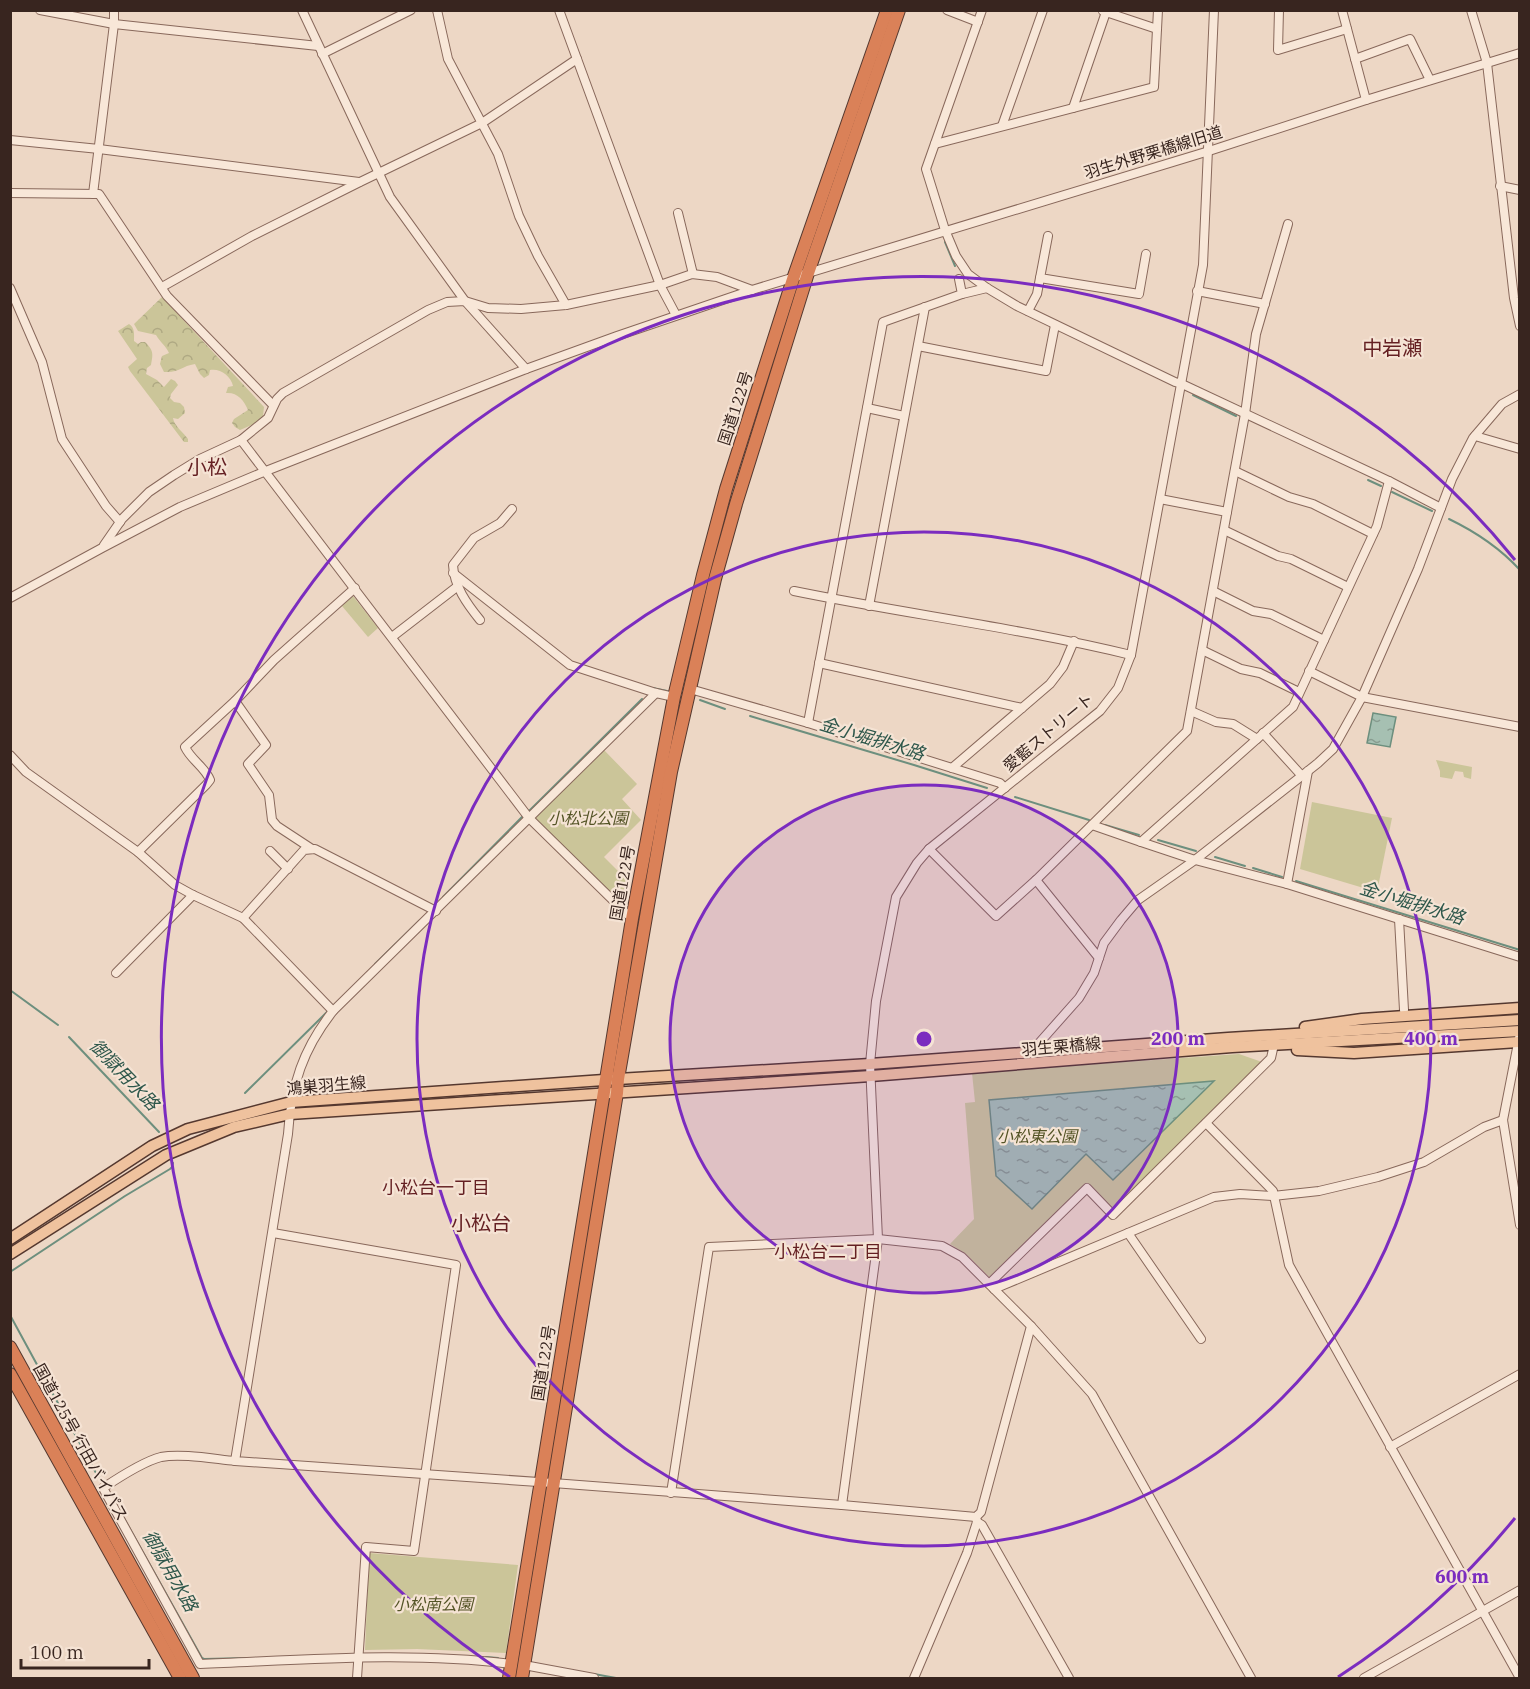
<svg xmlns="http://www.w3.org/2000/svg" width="1530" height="1689" font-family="'IBM Plex Serif','Noto Sans JP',serif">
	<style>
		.forest { fill: url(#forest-crowns) }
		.green { fill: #cbc599 }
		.water { fill: url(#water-ripples); stroke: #6d8f7e; stroke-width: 1.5 }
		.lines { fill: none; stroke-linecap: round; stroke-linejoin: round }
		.stream { stroke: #6d8f7e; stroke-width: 2 }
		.minor-casing { stroke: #88685b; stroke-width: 10 }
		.major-casing { stroke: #55382f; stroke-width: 13 }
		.highway-casing { stroke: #55382f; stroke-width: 14 }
		.minor { stroke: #f8e7d8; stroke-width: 8 }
		.major { stroke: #efc29e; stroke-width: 10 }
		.highway { stroke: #da8158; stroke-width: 12 }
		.ring { fill: none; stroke: #7b2cbf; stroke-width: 3 }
		.labels { text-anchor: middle; stroke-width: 4.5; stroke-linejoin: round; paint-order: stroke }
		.street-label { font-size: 16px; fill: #38251f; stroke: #f5e3d4 }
		.park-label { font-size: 16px; font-style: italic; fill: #545426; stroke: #f5e3d4 }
		.water-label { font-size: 18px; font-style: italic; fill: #2e574b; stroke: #f5e3d4 }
		.neighbourhood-label { font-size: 18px; fill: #641f22; stroke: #f5e3d4 }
		.quarter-label { font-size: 20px; fill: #641f22; stroke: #f5e3d4 }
		.centre { fill: #7b2cbf; stroke: #f5e3d4; stroke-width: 3 }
		.ring-label { font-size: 18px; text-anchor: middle; font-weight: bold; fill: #7b2cbf; stroke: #f5e3d4; stroke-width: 4.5; stroke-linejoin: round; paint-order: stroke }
	</style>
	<defs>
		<pattern id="forest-crowns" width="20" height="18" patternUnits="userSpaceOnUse" patternTransform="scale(1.5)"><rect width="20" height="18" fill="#cbc599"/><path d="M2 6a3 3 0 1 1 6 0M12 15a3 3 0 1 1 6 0" fill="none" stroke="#afa983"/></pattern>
		<pattern id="water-ripples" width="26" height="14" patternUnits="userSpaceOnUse" patternTransform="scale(1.5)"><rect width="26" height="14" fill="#a6c0b2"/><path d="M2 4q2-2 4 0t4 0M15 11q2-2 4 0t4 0" fill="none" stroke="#889c90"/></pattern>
	</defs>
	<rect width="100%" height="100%" fill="#edd7c5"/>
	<g class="forest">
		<path d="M 162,297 L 264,407 L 263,416 L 254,424 L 240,430 L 235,427 L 232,423 L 234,419 L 248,410 C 244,400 237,392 226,393 L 228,387 L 233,386 C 231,376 220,368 210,370 L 209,375 L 204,378 L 200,374 L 195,364 C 181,366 180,373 164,372 L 160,364 L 162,356 L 169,353 C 166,346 160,342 156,335 L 138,331 L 134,324 Z"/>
		<path d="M 129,324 C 135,328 134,334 134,341 L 138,344 L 141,342 L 145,342 C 154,351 153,354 151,365 L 147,368 L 146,374 L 157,380 L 164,387 L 171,379 L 175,381 L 178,385 L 171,394 L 170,398 L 174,402 L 180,403 L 184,407 L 185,413 L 178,419 L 173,418 C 174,426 184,433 188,439 L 188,442 L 184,442 L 130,371 L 128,367 L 137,359 L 118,331 Z"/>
	</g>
	<g class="green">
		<polygon points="353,596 378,628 368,637 342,606"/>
		<polygon points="603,749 637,784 622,799 641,820 604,857 628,881 622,908 534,819"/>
		<polygon points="1436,760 1472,767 1471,779 1464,777 1463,772 1455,771 1452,779 1440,777 1440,771"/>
		<polygon points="1312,802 1392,818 1377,892 1300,869"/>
		<polygon points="1239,1054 1262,1062 1113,1209 1087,1183 991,1279 966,1254 950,1244 974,1219 965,1103 975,1102 972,1073"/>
		<polygon points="369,1553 518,1565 506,1653 417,1649 365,1650"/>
	</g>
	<g class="water">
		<polygon points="1373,713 1396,717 1390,747 1367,743"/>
		<polygon points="1214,1081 1113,1180 1086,1154 1032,1209 996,1176 989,1100"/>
	</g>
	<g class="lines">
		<g class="stream">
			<polyline points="945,242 955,266"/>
			<polyline points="1193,395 1236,416"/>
			<polyline points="1368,480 1381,486"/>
			<polyline points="1392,492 1432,511"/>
			<path d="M 1449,519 C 1476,532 1499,547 1520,570"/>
			<polyline points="653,688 667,691"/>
			<polyline points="700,700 725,709"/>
			<polyline points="750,716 914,765 987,788"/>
			<polyline points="1015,797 1089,820"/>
			<polyline points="528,812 642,699"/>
			<polyline points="1105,825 1139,835"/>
			<polyline points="1158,840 1196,851"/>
			<polyline points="1215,857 1245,866"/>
			<polyline points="1253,868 1282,877"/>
			<polyline points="1296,881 1520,950"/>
			<polyline points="443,897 523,816"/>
			<polyline points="375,964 420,920"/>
			<polyline points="10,990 58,1025"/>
			<polyline points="69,1037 159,1132"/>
			<polyline points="245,1093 328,1011"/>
			<polyline points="10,1272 125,1196 170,1169 172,1167 173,1163"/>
			<polyline points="10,1315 96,1473 102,1480"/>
			<polyline points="111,1495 202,1658 204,1659 249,1658"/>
			<polyline points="486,1657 498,1658"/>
			<polyline points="594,1674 616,1678"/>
		</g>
		<defs>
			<g id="minor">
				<polyline points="40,10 114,24 318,46"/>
				<polyline points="302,10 390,197 465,301 526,369"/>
				<polyline points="437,10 448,59 498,154 519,216 538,256 566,305"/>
				<polyline points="559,10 660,285 676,315"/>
				<polyline points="947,10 978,22"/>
				<polyline points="982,10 926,169 945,230 956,256 968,274 987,288 1017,306 1175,382 1182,384 1389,481 1441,508"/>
				<polyline points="1279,10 1278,50 1347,29"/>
				<polyline points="1342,10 1366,100"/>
				<polyline points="1471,10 1487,63 1514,298 1520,326"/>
				<polyline points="1103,11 1157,29"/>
				<polyline points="322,54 411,10"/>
				<polyline points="1355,59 1410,39 1430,80"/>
				<polyline points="1073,108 1106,12"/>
				<polyline points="1002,126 1043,10"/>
				<polyline points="10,140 99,149 359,182"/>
				<polyline points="935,144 1154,87 1158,10"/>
				<polyline points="1500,186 1520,190"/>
				<polyline points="10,193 99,194 167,296 273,405"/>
				<polyline points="93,194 114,24 114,10"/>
				<polyline points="678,213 693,274"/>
				<polyline points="1048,236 1040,278 1139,294 1146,254"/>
				<polyline points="162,287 252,236 360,182 482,123 577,59"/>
				<polyline points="10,288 42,362 62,439 106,506 120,522"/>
				<polyline points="1197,291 1265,304"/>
				<polyline points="962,294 987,288"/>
				<polyline points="1028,311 1037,294 1040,278"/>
				<polyline points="918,346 1046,371 1055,325"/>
				<polyline points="867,408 904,416"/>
				<polyline points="1475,436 1520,449"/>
				<polyline points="241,440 529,818 632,919"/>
				<polyline points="1235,471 1289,497 1313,504 1373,534"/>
				<polyline points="1227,512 1245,414 1256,334 1288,224"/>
				<polyline points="1224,530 1278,556 1291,559 1348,587"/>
				<polyline points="104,545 122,519 149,492 174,475 200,459 241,440 268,418 277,399 283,393 428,310 447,302 465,301 488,308 521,309 566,305 660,285 692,274 717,277 752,290"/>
				<polyline points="453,573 570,665 656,693 674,697"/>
				<path d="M 794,591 C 906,614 1020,628 1131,655"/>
				<polyline points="1213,591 1253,611 1271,614 1324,640"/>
				<polyline points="10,598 102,548 180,507 266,471 526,369 617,336 752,290 1209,151 1366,100 1520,53"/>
				<polyline points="869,606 925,307"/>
				<path d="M 480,620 C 467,604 454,586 453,565 L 474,538 L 500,523 L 512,509"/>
				<polyline points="392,637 458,586"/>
				<polyline points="1202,650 1241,669 1260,673 1299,692"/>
				<polyline points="819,663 1022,708"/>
				<polyline points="1309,671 1362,697 1520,727"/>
				<polyline points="690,689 808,723 1000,783 1005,788"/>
				<path d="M 656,693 L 333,1011 C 303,1049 291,1085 288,1134 L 235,1461 L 553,1483 L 842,1505 L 878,1239 L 870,1064 L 876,1001 L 896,897 L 917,863 L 929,849 L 1100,711 L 1118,688 L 1131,655 L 1203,265 L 1214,10"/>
				<polyline points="235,701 266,745 248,764 269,795 272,820 277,826 312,849"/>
				<polyline points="1191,711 1216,722 1233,724 1257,739"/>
				<polyline points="808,723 883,322 962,294 959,279"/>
				<polyline points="1263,733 1302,776"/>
				<path d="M 10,755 L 26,772 L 138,852 L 206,785 L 210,780 C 205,767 191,760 185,747 L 235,701 L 274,660 L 355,588"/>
				<polyline points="952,768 1050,684 1063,667 1074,641"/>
				<polyline points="1092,825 1141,842 1293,707 1377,526 1389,481"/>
				<polyline points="1141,842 1195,860 1287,884 1520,957"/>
				<polyline points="929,849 996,916 1036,880 1187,731 1227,512 1160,499"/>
				<polyline points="270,851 288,869"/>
				<polyline points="138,852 175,885 193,895 243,918 333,1011"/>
				<polyline points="1036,880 1099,958"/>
				<polyline points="1287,884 1308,771"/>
				<polyline points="243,918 304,850 315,849 436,911"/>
				<polyline points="1399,919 1404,1010"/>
				<polyline points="116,973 193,895"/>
				<polyline points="1519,1038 1503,1120 1520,1225"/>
				<polyline points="1032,1051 1079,998 1094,973 1104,943 1121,920 1138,900 1195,860 1318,763 1333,749 1362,697 1418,569 1452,479 1473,438 1502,404 1520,394"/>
				<polyline points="1206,1123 1273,1191 1289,1265 1520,1678"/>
				<polyline points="273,1233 456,1265 414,1551 366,1547 357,1678"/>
				<polyline points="1128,1233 1201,1339"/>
				<polyline points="989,1284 1087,1188 1113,1215 1271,1058 1273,1049"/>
				<polyline points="994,1289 1214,1197 1240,1194 1273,1196 1319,1191 1378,1177 1424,1162 1484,1127 1503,1120"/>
				<polyline points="1031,1326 1092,1394 1251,1678"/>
				<polyline points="1390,1447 1520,1374"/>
				<path d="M 235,1461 C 214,1459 181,1453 161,1457 C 145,1461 118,1478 103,1488 L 200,1664 C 303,1660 408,1651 511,1664"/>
				<polyline points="671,1493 709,1247 878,1239 942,1246 962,1257 1031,1326 981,1512 976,1517 842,1505"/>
				<polyline points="977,1522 982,1525 1069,1678"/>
				<polyline points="524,1665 594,1678"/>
				<polyline points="914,1678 967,1553 977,1522 976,1517"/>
				<polyline points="1364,1678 1520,1590"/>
			</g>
			<g id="major">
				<polyline points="1305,1027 1362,1019 1520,1008"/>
				<polyline points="1297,1050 1354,1053 1518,1042"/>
				<polyline points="10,1239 152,1146 188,1129 291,1102 618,1079 870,1064 1228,1038 1520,1020"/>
				<polyline points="10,1254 166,1155 234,1127 290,1114 871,1076 1232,1047 1520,1031"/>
			</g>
			<g id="highway">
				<polyline points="10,1347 193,1678"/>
				<polyline points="10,1374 180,1678"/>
				<polyline points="509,1678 632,919 674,697 703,575 726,489 794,276 887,10"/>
				<polyline points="522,1678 617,1093 618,1079 671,772 715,579 736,504 808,273 899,10"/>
			</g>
		</defs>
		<use href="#minor" class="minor-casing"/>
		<use href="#major" class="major-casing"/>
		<use href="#highway" class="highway-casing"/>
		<use href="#minor" class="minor"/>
		<use href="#major" class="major"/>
		<use href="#highway" class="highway"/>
	</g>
	<circle cx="924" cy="1039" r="254" fill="#7b2cbf" fill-opacity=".12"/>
	<g class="ring">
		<circle cx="924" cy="1039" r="254"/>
		<circle cx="924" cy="1039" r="507"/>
		<path d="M1515 1518A761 761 0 0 1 1338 1677M510 1677A761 761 0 1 1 1515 560"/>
	</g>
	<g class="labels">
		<g class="street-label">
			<text transform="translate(1153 152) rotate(-17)" y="6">羽生外野栗橋線旧道</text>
			<text transform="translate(735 408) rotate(-72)" y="6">国道122号</text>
			<text transform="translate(1048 732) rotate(-40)" y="6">愛藍ストリート</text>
			<text transform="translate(622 883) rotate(-80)" y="6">国道122号</text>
			<text transform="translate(1061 1046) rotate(-5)" y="6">羽生栗橋線</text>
			<text transform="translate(326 1085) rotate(-5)" y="6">鴻巣羽生線</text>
			<text transform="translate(543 1363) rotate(-81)" y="6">国道122号</text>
			<text transform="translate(81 1442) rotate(61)" y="6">国道125号 行田バイパス</text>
		</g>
		<g class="park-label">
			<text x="588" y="824">小松北公園</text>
			<text x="1037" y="1142">小松東公園</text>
			<text x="433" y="1610">小松南公園</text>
		</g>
		<g class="water-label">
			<text transform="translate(872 739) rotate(17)" y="6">金小堀排水路</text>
			<text transform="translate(1412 903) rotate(17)" y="6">金小堀排水路</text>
			<text transform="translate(124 1075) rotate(46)" y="6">御獄用水路</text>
			<text transform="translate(170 1571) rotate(60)" y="6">御獄用水路</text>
		</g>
		<g class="neighbourhood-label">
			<text x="436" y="1194">小松台一丁目</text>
			<text x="828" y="1258">小松台二丁目</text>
		</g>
		<g class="quarter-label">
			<text x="1392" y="355">中岩瀬</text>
			<text x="207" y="474">小松</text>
			<text x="481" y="1230">小松台</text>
		</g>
	</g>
	<circle cx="924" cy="1039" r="9" class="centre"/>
	<g class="ring-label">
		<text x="1178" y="1045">200 m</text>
		<text x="1431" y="1045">400 m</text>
		<text x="1462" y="1583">600 m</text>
	</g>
	<rect width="1530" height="1689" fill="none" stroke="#38251f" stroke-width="24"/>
	<path d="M21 1659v9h128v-9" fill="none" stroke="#38251f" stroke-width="3"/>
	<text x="30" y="1659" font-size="18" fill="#38251f" stroke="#f5e3d4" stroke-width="4.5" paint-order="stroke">100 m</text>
</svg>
